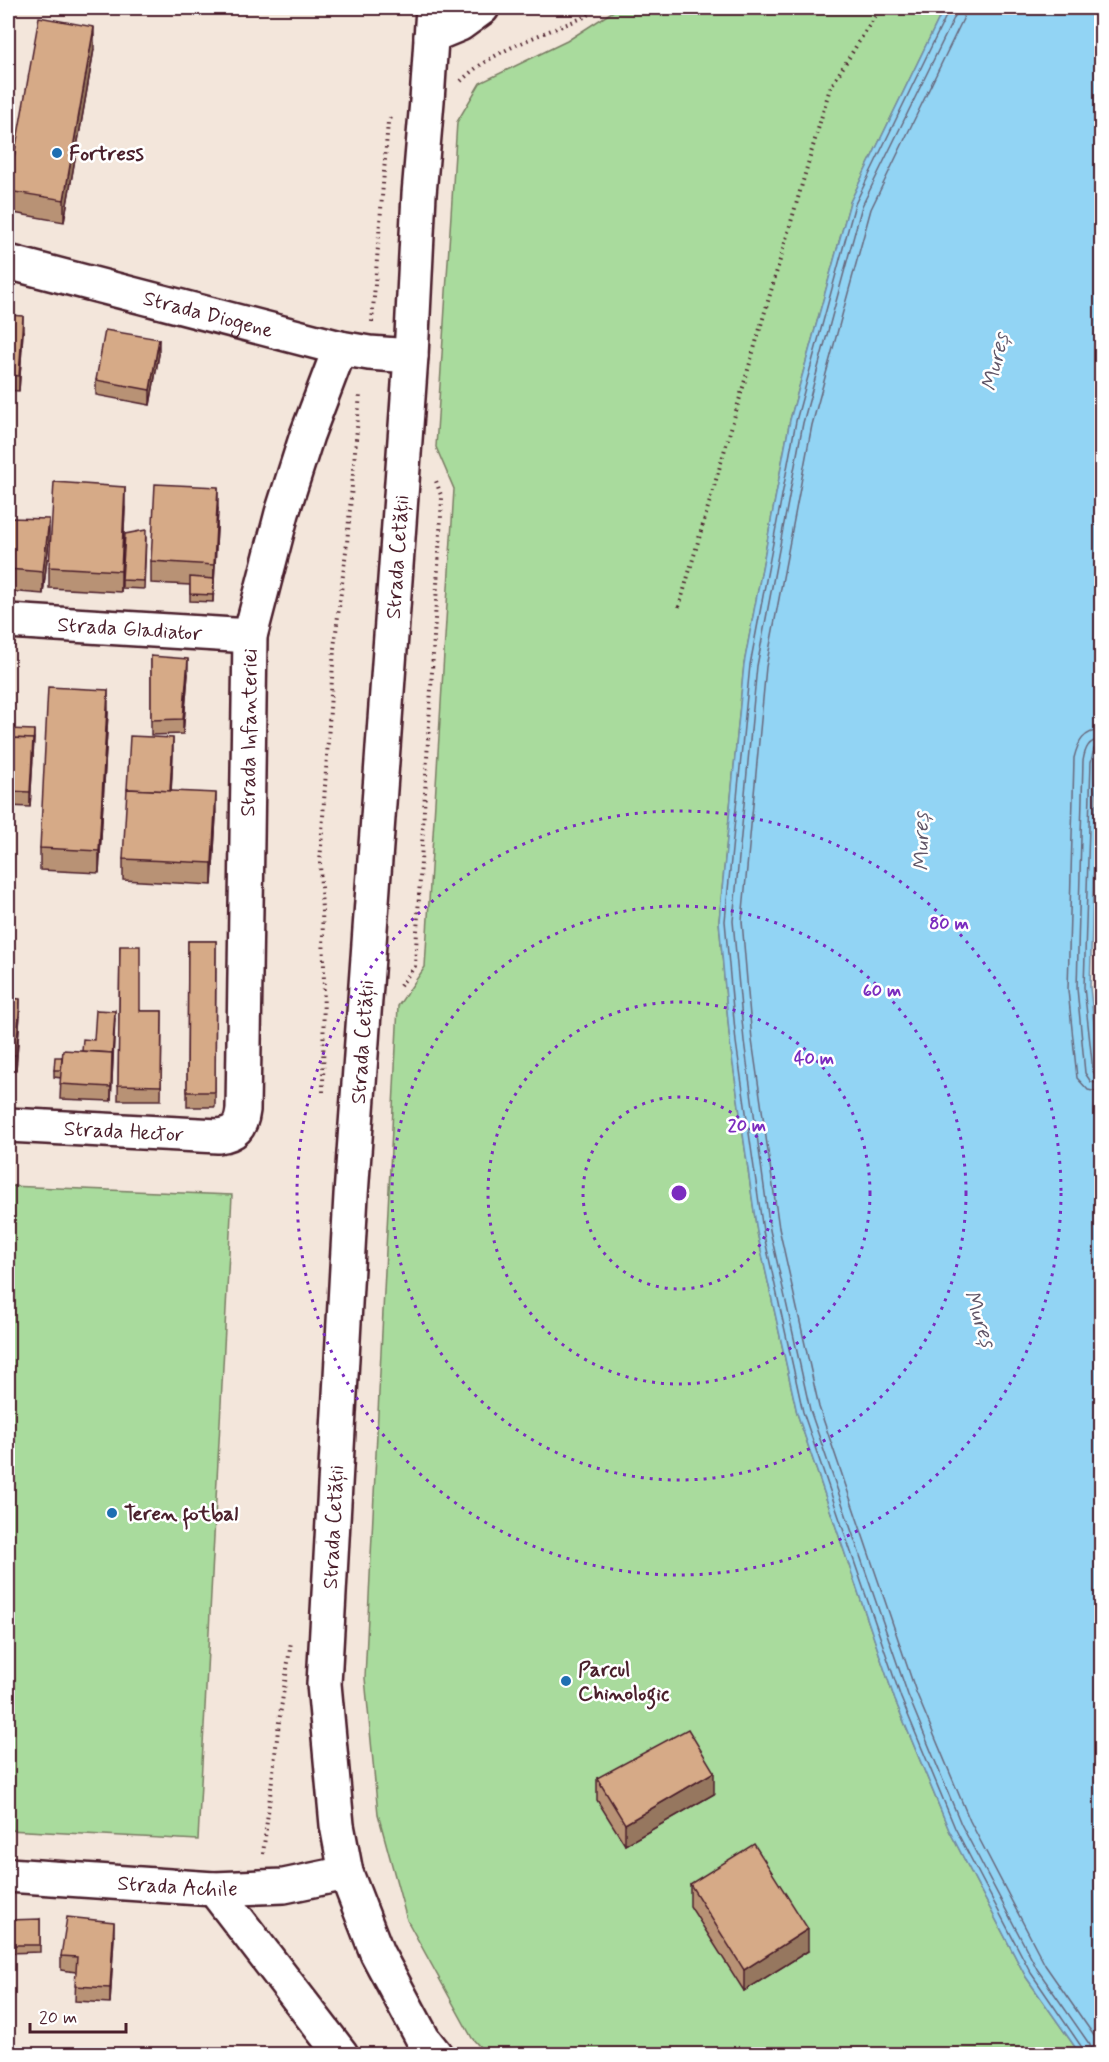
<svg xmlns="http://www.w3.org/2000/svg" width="1109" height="2062" font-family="Mynerve,sans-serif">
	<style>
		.green { fill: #a9db9d; stroke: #7a7d64; stroke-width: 1.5 }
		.water { fill: #92d4f4; stroke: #758ca4; stroke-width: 1.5 }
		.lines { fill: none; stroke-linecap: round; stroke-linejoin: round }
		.shore { stroke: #67677b; stroke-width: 1.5 }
		.minor-casing { stroke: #4a1f2b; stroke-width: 38 }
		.path { stroke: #4a1f2b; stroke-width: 4; stroke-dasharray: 1.5 4.5; stroke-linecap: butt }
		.minor { stroke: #fff; stroke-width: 33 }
		.wall { fill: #b89274; stroke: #4a1f2b; stroke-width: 1.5 }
		.shaded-wall { fill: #96775e; stroke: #4a1f2b; stroke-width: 1.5 }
		.building { fill: #d6aa87; stroke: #4a1f2b; stroke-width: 1.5 }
		.ring { fill: none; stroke: #7b2cbf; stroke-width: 3; stroke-dasharray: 3 6 }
		.poi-dot { fill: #1f6fb2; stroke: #fff; stroke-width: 2 }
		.labels { text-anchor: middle; stroke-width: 5; stroke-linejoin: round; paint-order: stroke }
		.poi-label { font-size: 21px; font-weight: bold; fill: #4a1f2b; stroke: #fff; text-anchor: start }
		.street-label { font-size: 21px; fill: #4a1f2b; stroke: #fff }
		.water-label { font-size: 22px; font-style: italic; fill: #605567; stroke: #fff }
		.centre { fill: #7b2cbf; stroke: #fff; stroke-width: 3 }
		.ring-label { font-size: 18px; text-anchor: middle; font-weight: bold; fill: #7b2cbf; stroke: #fff; stroke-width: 5; stroke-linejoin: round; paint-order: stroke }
	</style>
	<rect width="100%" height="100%" fill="#f3e6db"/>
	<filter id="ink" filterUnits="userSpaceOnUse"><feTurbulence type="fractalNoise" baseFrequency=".0167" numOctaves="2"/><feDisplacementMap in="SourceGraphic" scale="12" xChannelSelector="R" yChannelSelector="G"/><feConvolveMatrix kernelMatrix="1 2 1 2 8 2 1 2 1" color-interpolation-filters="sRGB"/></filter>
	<g filter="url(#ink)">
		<g class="green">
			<polygon points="618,8 944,8 850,202 790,420 744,664 719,921 730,1043 757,1232 797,1413 895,1700 949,1830 1026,1977 1080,2054 486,2054 472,2038 407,1920 378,1814 365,1678 398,1006 425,967 454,489 436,447 457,122 480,83 567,41"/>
			<polygon points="8,1186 232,1195 198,1840 8,1830"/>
		</g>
		<polygon class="water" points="944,8 1101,8 1102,740 1097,762 1090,987 1102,1099 1101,2054 1080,2054 1026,1977 949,1830 895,1700 797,1413 757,1232 730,1043 719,921 744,664 790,420 850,202"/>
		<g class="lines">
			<g class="shore">
				<polyline points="949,8 948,12 855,204 796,421 750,665 725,921 736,1042 763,1231 803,1412 901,1698 955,1828 1031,1973 1083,2049 1084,2054"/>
				<polyline points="956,8 955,16 862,206 803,423 757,666 733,921 744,1041 770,1230 810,1410 908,1695 961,1824 1037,1969 1090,2045 1092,2054"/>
				<polyline points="965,8 963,19 871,209 812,425 766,667 742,921 752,1040 779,1228 819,1407 916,1692 970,1821 1045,1965 1097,2040 1101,2054"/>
				<path d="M 1102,730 C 1083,731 1078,742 1074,758 L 1068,990 L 1077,1078 L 1088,1090 L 1102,1093"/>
				<path d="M 1102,739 C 1088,740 1085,749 1083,761 L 1077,988 L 1085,1073 L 1091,1082 L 1102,1084"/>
				<polyline points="1102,746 1094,749 1091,762 1084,987 1093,1071 1096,1076 1102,1077"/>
			</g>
			<defs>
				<g id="minor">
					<polyline points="433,8 427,101 419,194 411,356 351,1195 324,1684 337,1825 346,1873 377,1953 423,2039 435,2054"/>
					<polyline points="431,36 460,24 482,8"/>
					<path id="s1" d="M 8,262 L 340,348 L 369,353 L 411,356"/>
					<path id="s2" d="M 8,621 L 250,636"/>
					<path id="s3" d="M 8,1125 L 218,1136 C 235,1134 241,1127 243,1110 L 250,636 L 282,513 L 307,435 L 340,348"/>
					<path id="s4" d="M 8,1875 L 214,1889 L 284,1886 L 346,1873"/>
					<polyline points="214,1889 341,2054"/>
				</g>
			</defs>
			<use href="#minor" class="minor-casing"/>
			<g class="path">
				<path d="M 461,81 C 492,50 546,33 587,16 L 596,8"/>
				<polyline points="372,322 388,122 391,115"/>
				<polyline points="679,607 830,88 880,8"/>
				<polyline points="1101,953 1102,953"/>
				<polyline points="400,986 415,966 442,498 436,481"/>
				<polyline points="323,1092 324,961 320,863 334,648 347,543 360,394"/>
				<polyline points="263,1854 279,1722 291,1642"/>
			</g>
			<use href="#minor" class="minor"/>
		</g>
		<g class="wall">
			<polygon points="94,49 64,222 8,212 8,191"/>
			<polygon points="8,315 23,331 19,391 8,390"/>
			<polygon points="159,354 150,405 96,395 96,380"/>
			<polygon points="125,508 121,592 49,588 49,567"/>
			<polygon points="218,509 213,602 190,601 190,585 151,583 151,561"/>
			<polygon points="8,518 49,541 43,594 8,591"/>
			<polygon points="146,537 144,589 122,588 122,580"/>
			<polygon points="151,656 188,674 183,734 151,735"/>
			<polygon points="108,712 99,873 40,870 40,848"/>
			<polygon points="8,729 34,738 30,807 8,806"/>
			<polygon points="173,753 171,791 216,815 212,885 123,880 123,859"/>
			<polygon points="188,941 216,941 215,1107 187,1107"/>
			<polygon points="120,946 140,1011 162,1011 161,1100 118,1100"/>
			<polygon points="8,998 20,1014 16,1070 8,1070"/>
			<polygon points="115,1011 111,1101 60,1099 61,1078 54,1077 54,1070 62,1057 82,1051 94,1040"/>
			<polygon points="597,1778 714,1794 625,1845 597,1800"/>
			<polygon points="690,1884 808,1951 744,1991 690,1906"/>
			<polygon points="40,1919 40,1952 8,1953 8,1941"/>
			<polygon points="114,1936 110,2003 75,2001 76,1972 61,1970 61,1956"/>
		</g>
		<g class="shaded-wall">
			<polygon points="94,27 94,49 64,222 64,200"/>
			<polygon points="23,316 23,331 19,391 19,376"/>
			<polygon points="159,339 159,354 150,405 150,390"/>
			<polygon points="125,487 125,508 121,592 121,571"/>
			<polygon points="218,487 218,509 213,602 214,565"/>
			<polygon points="49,519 49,541 43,594 43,572"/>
			<polygon points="188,659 188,674 183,734 183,719"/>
			<polygon points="108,690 108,712 99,873 99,851"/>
			<polygon points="34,730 34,738 30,807 30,792"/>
			<polygon points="173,738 173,753 170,812 170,798"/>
			<polygon points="216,793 216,815 212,885 212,863"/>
			<polygon points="20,999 20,1014 16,1070 16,1055"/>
			<polygon points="115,1018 111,1101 111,1087"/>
			<polygon points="714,1772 714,1794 625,1845 625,1824"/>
			<polygon points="114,1922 114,1936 110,2003 110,1988"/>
			<polygon points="808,1929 808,1951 744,1991 744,1970"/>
		</g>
		<g class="building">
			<polygon points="39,17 94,27 64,200 8,191"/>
			<polygon points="8,315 23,316 19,376 8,375"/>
			<polygon points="105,330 159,339 150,390 96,380"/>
			<polygon points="54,482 125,487 121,571 49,567"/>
			<polygon points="155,484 218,487 214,565 151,561"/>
			<polygon points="8,518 49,519 43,572 8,569"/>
			<polygon points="146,530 144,581 122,580 125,534"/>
			<polygon points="190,577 214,579 213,595 190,594"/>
			<polygon points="151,656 188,659 183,719 151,720"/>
			<polygon points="48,687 108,690 99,851 40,848"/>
			<polygon points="8,729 34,730 33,746 33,739 8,738"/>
			<polygon points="130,736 173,738 170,791 127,789"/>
			<polygon points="8,738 33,739 30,792 8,791"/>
			<polygon points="127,789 216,793 212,863 123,859"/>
			<polygon points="188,941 216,941 215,1092 187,1092"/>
			<polygon points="120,946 140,946 140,1011 162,1011 161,1086 118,1085"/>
			<polygon points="8,998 20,999 16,1055 8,1055"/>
			<polygon points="96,1010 115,1011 112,1060 112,1053 82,1051 83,1039 94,1040"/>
			<polygon points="63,1050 112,1053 111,1087 60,1084"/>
			<polygon points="55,1057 62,1057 61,1070 54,1070"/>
			<polygon points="688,1729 714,1772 625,1824 597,1778"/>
			<polygon points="754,1844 808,1929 744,1970 690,1884"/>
			<polygon points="67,1917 114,1922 110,1988 75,1986 77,1957 61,1956"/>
			<polygon points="40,1919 40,1945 8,1945 8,1920"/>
		</g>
	</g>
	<g class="ring">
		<circle cx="679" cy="1193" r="96"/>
		<circle cx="679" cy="1193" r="191"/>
		<circle cx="679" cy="1193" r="287"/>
		<circle cx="679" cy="1193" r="382"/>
	</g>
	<g class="poi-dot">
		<circle cx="57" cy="153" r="6"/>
		<circle cx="112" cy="1513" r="6"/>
		<circle cx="566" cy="1681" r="6"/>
	</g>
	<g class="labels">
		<g class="poi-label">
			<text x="69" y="160">Fortress</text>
			<text x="124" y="1520">Teren fotbal</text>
			<text x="578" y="1676">Parcul<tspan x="578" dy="24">Chinologic</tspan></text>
		</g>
		<g class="street-label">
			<text dy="7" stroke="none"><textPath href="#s1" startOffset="207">Strada Diogene</textPath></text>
			<text transform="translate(397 557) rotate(-86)" y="7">Strada Cetății</text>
			<text dy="7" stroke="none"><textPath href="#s2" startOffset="122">Strada Gladiator</textPath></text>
			<text dy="7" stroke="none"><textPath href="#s3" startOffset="628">Strada Infanteriei</textPath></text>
			<text transform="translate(362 1042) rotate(-86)" y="7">Strada Cetății</text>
			<text dy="7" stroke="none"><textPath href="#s3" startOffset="116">Strada Hector</textPath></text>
			<text transform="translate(333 1527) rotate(-87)" y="7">Strada Cetății</text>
			<text dy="7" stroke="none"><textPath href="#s4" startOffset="170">Strada Achile</textPath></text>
		</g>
		<g class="water-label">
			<text transform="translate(994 362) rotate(-77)" y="8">Mureș</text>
			<text transform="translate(920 842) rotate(-91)" y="8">Mureș</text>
			<text transform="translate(981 1318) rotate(71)" y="8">Mureș</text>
		</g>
	</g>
	<circle cx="679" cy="1193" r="9" class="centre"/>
	<g class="ring-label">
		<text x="949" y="929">80 m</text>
		<text x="882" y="996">60 m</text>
		<text x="814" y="1064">40 m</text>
		<text x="747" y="1131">20 m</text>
	</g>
	<rect width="1109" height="2062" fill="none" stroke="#fff" stroke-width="30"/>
	<rect x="15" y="15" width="1079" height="2032" fill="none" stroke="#4a1f2b" stroke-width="2" filter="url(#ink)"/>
	<path d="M30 2023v9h96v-9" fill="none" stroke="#4a1f2b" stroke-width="3"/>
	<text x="39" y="2023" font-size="18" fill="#4a1f2b" stroke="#ffffff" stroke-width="4.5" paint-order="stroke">20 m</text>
</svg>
